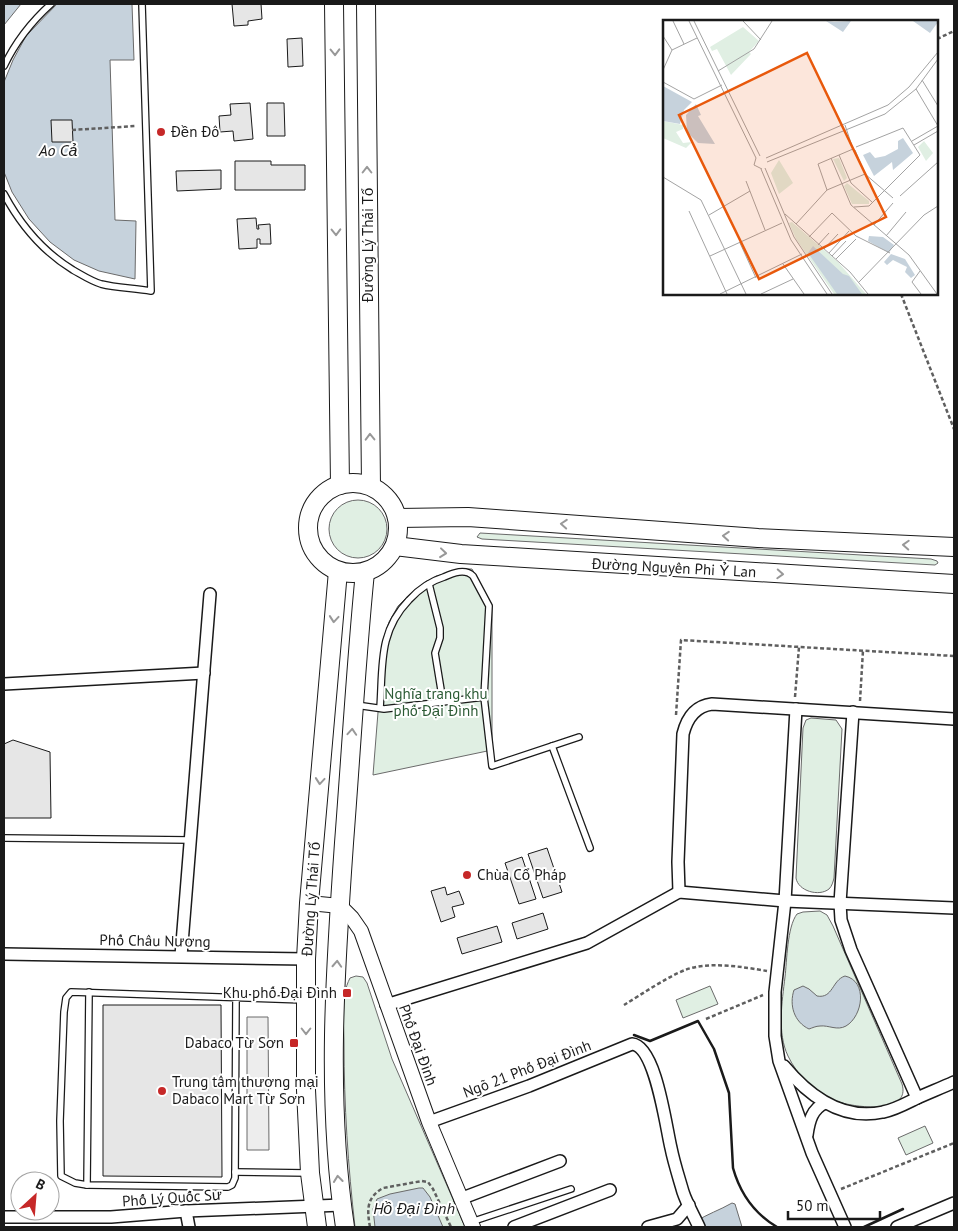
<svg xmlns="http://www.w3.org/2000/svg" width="958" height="1231" font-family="'PT Sans',sans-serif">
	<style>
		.green { fill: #e0efe3; stroke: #6a6a6a }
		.parking { fill: #ededed; stroke: #6a6a6a }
		.water { fill: #c6d2dc; stroke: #6a6a6a }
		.building { fill: #e6e6e6; stroke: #1a1a1a }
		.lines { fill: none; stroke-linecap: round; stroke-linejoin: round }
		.service-casing { stroke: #1a1a1a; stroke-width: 8 }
		.minor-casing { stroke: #1a1a1a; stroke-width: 14 }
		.tertiary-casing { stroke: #1a1a1a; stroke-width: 16 }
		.primary-casing { stroke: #1a1a1a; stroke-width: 20 }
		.path { stroke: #5f5f5f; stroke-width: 2.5; stroke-dasharray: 4 2.5; stroke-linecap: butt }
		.service { stroke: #fff; stroke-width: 5.5 }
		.minor { stroke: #fff; stroke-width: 11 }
		.tertiary { stroke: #fff; stroke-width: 14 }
		.primary { stroke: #fff; stroke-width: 18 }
		.wall { stroke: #1a1a1a; stroke-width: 2.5 }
		.oneway { stroke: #989898 }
		.poi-dot { fill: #c62828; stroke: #fff; stroke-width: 2 }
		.labels { text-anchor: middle; stroke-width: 4; stroke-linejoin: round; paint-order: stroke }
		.poi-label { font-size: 15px; fill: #1a1a1a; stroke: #fff; text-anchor: start }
		.street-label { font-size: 15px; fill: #1a1a1a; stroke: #fff }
		.park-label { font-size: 15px; fill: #2b5a34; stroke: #fff }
		.water-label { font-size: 16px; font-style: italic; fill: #1a1a1a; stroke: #fff }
		.inset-road { fill: none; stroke: #a3a3a3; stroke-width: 1 }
		.view { fill: #e8590c; fill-opacity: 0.15; stroke: #e8590c; stroke-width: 2.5 }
		.inset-edge { fill: none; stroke: #1a1a1a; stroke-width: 2.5 }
	</style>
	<rect width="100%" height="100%" fill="#fff"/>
	<g class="green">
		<circle cx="358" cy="529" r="29"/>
		<polygon points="480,533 931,559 937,561 938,563 935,565 482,539 477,537"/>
		<polygon points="464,569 472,569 492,605 492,750 373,775 384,637 389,622 398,606 408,596 436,576"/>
		<path d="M 811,718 L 836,720 L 842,729 L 834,878 C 833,882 832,886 829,889 C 819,897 798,891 796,878 L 803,728 L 806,720 Z"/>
		<path d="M 820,911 L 827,915 L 833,926 L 902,1084 C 912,1117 846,1107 831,1099 C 813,1090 797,1075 788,1056 C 777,1033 782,1002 785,977 C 787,961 787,927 797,914 L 803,912 Z"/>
		<path d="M 356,976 L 363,977 L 367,983 L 392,1059 L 465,1227 L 355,1227 C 348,1166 344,1105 344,1043 C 344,1022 340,997 350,978 Z"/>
		<polygon points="710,986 718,1004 683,1018 676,1000"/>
		<polygon points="925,1126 933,1143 906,1155 898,1138"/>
	</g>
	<polygon class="parking" points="247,1017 268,1017 269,1150 247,1150"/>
	<g class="water">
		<polygon points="4,4 21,4 4,25"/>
		<polygon points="57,4 132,4 134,60 110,60 115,220 136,221 135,279 99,271 74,260 50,242 29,219 12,192 4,172 4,82 13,60 26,36"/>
		<path d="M 845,976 C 868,981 863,1016 846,1026 C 837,1031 829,1025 820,1026 C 816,1026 812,1028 809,1029 C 794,1022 789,1005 794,990 L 803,986 L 809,989 L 817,996 C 833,999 832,980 845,976 Z"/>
		<polygon points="419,1188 423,1188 430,1197 443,1227 375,1227 373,1209 377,1199 390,1194"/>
		<path d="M 732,1203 L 735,1204 L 742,1227 L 697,1227 L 695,1222 C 707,1214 720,1210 732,1203 Z"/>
	</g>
	<g class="building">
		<polygon points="232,4 261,4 262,19 248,21 248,25 234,26"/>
		<polygon points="302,38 303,66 288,67 287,39"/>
		<polygon points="250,103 253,139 234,141 233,131 220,132 219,116 231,115 230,104"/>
		<polygon points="267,103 284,103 285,136 267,136"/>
		<polygon points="51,120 72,120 73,142 52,142"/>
		<polygon points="235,161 271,161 271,165 305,165 305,190 235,190"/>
		<polygon points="221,170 221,189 177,191 176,171"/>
		<polygon points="256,218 257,229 259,229 258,225 270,224 271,244 260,244 260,239 257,239 257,248 239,249 237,219"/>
		<polygon points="13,740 50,752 51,818 4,818 4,744"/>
		<polygon points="547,848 562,892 543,898 528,854"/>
		<polygon points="522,857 536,899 519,904 505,863"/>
		<polygon points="445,887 447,895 459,891 464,904 452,907 455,917 441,922 431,891"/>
		<polygon points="543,913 548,929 517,939 512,923"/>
		<polygon points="497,926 502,942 462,954 457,938"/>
		<polygon points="103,1005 221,1005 222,1177 103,1176"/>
	</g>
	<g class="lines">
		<defs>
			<g id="service">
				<path d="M 4,66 C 16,41 31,22 51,4"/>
				<path d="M 4,194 C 21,226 42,251 73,270 C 82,275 91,281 101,284 C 117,288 135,288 151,291 L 142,4"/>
				<polyline points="429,584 440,628 440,638 435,653 443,702"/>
				<polyline points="356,705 384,709 484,697 492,766 579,737"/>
				<path d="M 380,708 C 383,666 378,632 409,600 C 418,590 431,581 444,577 C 453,573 465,568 473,576 L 489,606 L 484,697"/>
				<polyline points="552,746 590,848"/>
				<polyline points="4,838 190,840"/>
				<polyline points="236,998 235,1178 232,1185 228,1187 87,1185 75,1183 61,1176 60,1121 64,1012 66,998 71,992 304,1000"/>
				<polyline points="235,1172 308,1173"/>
				<polyline points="87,1185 89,992"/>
				<polyline points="471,1222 571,1189"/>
			</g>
			<g id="minor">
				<polyline points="4,684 204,673"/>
				<polyline points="796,709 785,901 775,992 775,1036 779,1061 812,1153 845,1227"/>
				<polyline points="853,712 840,903 841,920 851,950 917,1098"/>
				<path d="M 679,892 L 678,862 L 683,734 C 687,718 695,706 712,704 L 954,719"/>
				<polyline points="4,954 306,959"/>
				<polyline points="181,956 210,594"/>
				<polyline points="386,1005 587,943 679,892 785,901 954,908"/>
				<path d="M 784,1066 C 809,1096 842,1121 883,1112 C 894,1110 905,1104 915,1099 C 928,1093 941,1088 954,1082"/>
				<path d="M 429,1122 L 529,1086 L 632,1044 C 656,1046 666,1128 671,1148 C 674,1163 679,1178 683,1192 C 687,1204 694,1216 699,1227"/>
				<path d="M 807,1135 C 809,1121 812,1109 825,1103"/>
				<polyline points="460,1199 560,1161"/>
				<polyline points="186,1211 189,1227"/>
				<polyline points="4,1217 111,1217 186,1211 342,1205"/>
				<polyline points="514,1227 610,1190"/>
				<polyline points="648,1227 677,1219 689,1205"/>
				<polyline points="897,1227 954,1203"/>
			</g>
			<polyline id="tertiary" points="309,903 340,906 352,918 361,931 429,1122 473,1227"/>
			<g id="primary">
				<polyline points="334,4 340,485"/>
				<polyline points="366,4 371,486"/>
				<circle cx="353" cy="528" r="45"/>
				<polyline points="398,518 468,517 758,538 954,547"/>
				<polyline points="395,546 461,554 954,584"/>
				<polyline points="317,1227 310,1173 306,1090 306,959 309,903 338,571"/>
				<path d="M 345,1227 C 326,1100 335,971 344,843 C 351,753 356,662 365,572"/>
			</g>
		</defs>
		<use href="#service" class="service-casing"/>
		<use href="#minor" class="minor-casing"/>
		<use href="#tertiary" class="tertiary-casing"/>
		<use href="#primary" class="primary-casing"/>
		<g class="path">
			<polyline points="937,39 954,31"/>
			<polyline points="72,130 136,126"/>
			<polyline points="901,294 954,429"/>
			<polyline points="795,697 799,647"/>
			<polyline points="860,701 863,650"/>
			<polyline points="676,715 681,640 954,656"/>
			<path d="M 624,1005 C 642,994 667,977 685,970 C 708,961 744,967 767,971"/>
			<polyline points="706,1019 763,995"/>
			<polyline points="841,1189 954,1143"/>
			<path d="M 370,1227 C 367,1210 366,1198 383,1188 L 422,1181 L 428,1182 L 433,1189 L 451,1227"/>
		</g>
		<use href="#service" class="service"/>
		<use href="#minor" class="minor"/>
		<use href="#tertiary" class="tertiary"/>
		<use href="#primary" class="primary"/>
		<g class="wall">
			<path d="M 634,1035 L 650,1041 L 698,1021 L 714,1049 L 729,1093 L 733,1168 C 740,1193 755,1214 777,1227"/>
			<polyline points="864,1227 903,1209"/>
		</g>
	</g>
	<defs><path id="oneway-chevron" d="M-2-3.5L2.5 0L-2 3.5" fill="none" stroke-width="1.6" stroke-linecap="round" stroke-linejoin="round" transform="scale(1.25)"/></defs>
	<g class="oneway">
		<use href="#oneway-chevron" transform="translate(335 52) rotate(89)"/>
		<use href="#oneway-chevron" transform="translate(367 170) rotate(-90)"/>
		<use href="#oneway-chevron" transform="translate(336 232) rotate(89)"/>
		<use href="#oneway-chevron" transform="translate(370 437) rotate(-91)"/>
		<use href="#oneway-chevron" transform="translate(564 524) rotate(-176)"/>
		<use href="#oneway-chevron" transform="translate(726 536) rotate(-176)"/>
		<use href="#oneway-chevron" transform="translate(906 545) rotate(-177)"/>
		<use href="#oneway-chevron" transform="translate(443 553) rotate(6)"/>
		<use href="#oneway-chevron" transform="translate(780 574) rotate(3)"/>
		<use href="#oneway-chevron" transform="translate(334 619) rotate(95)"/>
		<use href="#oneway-chevron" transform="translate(352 732) rotate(-86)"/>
		<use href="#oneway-chevron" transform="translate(320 781) rotate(95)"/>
		<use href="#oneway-chevron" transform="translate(337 964) rotate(-87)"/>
		<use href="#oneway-chevron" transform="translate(306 1031) rotate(90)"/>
		<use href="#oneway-chevron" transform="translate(338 1179) rotate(-96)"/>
	</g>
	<g class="poi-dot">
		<circle cx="161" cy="132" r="5"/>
		<circle cx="467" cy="875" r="5"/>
		<rect x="342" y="988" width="10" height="10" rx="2.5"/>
		<rect x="289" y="1038" width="10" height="10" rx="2.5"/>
		<circle cx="162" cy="1091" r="5"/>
	</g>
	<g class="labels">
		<g class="poi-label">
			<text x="171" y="137">Đền Đô</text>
			<text x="477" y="880">Chùa Cổ Pháp</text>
			<text x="337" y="998" text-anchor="end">Khu phố Đại Đình</text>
			<text x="284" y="1048" text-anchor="end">Dabaco Từ Sơn</text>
			<text x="172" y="1087">Trung tâm thương mại<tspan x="172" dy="17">Dabaco Mart Từ Sơn</tspan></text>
		</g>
		<g class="street-label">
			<text transform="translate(368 245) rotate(-90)" y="5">Đường Lý Thái Tổ</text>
			<text transform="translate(674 568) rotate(3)" y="5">Đường Nguyên Phi Ỷ Lan</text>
			<text transform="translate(311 899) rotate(-86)" y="5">Đường Lý Thái Tổ</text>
			<text transform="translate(155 941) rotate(1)" y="5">Phố Châu Nương</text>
			<text transform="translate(418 1045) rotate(70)" y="5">Phố Đại Đình</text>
			<text transform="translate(527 1069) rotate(-21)" y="5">Ngõ 21 Phố Đại Đình</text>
			<text transform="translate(172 1198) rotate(-4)" y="5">Phố Lý Quốc Sư</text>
		</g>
		<g class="park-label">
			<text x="436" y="699">Nghĩa trang khu<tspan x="436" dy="17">phố Đại Đình</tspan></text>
		</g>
		<g class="water-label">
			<text x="58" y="156">Ao Cả</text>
			<text x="414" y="1214">Hồ Đại Đình</text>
		</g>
	</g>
	<g transform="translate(663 20)">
		<rect width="275" height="275" fill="#fff"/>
		<path d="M 80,7 L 96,21 L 86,32 L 88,34 L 68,55 L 54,29 L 49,31 L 47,27 ZM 0,101 L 20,105 L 20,109 L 13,112 L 20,123 L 29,122 L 23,128 L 0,118 ZM 261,121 L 270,133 L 263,141 L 255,127 ZM 176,138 L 184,158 L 181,161 L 170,139 ZM 116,140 L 130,163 L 116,174 L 108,153 ZM 184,163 L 206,181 L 206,184 L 189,184 L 181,166 ZM 129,202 L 175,242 L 203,274 L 171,274 L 133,219 L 126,203 Z" fill="#e0efe3"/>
		<path d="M 163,1 L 171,2 L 188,1 L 180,12 ZM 250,1 L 275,1 L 275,2 L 267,13 ZM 0,66 L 29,82 L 21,90 L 17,104 L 0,101 ZM 33,84 L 38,95 L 35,96 L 52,124 L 35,123 L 24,112 L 23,95 ZM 240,118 L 250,133 L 230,150 L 229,142 L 211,156 L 200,135 L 207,132 L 212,138 L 222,136 L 235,129 L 235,121 ZM 206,216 L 220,217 L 231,225 L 226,233 L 205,221 ZM 150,226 L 180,254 L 186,256 L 199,274 L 174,274 L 145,233 ZM 228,234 L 242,239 L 252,255 L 248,258 L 242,252 L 244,247 L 230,240 L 224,245 L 221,242 Z" fill="#c6d2dc"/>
		<path class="inset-road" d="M 10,1 L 21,24M 26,1 L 93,138M 31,1 L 97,136M 80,1 L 98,20M 0,16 L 9,30 L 34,18M 0,50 L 9,30M 55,51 L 91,29 L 109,1M 259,60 L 275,86M 0,62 L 31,79 L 59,65M 253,69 L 275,106M 182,105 L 190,129M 249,121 L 275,106M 251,125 L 275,111M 192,130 L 202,154 L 230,178M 176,135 L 188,163 L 209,182M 93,138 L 91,145 L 99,149M 103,138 L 225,85 L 246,67 L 275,32M 168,138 L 188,185 L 246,235 L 274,274M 104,142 L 222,94 L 253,69 L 275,39M 102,148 L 131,217 L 169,274M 98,149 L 128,220 L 164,274M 0,157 L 38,180 L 83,274M 83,161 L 102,210M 164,170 L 155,144 L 190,129M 237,176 L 275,142M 191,187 L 206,186 L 257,135 L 240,108 L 193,127M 26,191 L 64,274M 122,194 L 187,252 L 205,274M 46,195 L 87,171M 133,204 L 164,170 L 202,154M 211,205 L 230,183M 223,216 L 243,192M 146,217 L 169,193 L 193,216 L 227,233M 77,223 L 93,258M 155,225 L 166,213M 161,229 L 175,214M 166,233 L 186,211M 47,236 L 119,203M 169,236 L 183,221M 173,239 L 193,219M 120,244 L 141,274M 257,251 L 249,262 L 258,274M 196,262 L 261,195 L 275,186M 57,274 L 139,234M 98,274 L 130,259"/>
		<path class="view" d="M 144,33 L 223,197 L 96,259 L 16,95 Z"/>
		<rect width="275" height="275" class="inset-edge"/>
	</g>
	<rect width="958" height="1231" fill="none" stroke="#1a1a1a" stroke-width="10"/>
	<g transform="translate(35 1196) rotate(26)"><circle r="24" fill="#ffffff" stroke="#a3a3a3"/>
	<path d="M0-4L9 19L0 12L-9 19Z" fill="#c62828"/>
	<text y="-8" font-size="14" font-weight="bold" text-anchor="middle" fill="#1a1a1a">B</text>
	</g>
	<path d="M788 1211v8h92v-8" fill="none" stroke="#1a1a1a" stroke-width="2.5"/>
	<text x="796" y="1211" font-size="15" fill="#1a1a1a" stroke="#ffffff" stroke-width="4" paint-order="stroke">50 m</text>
</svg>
